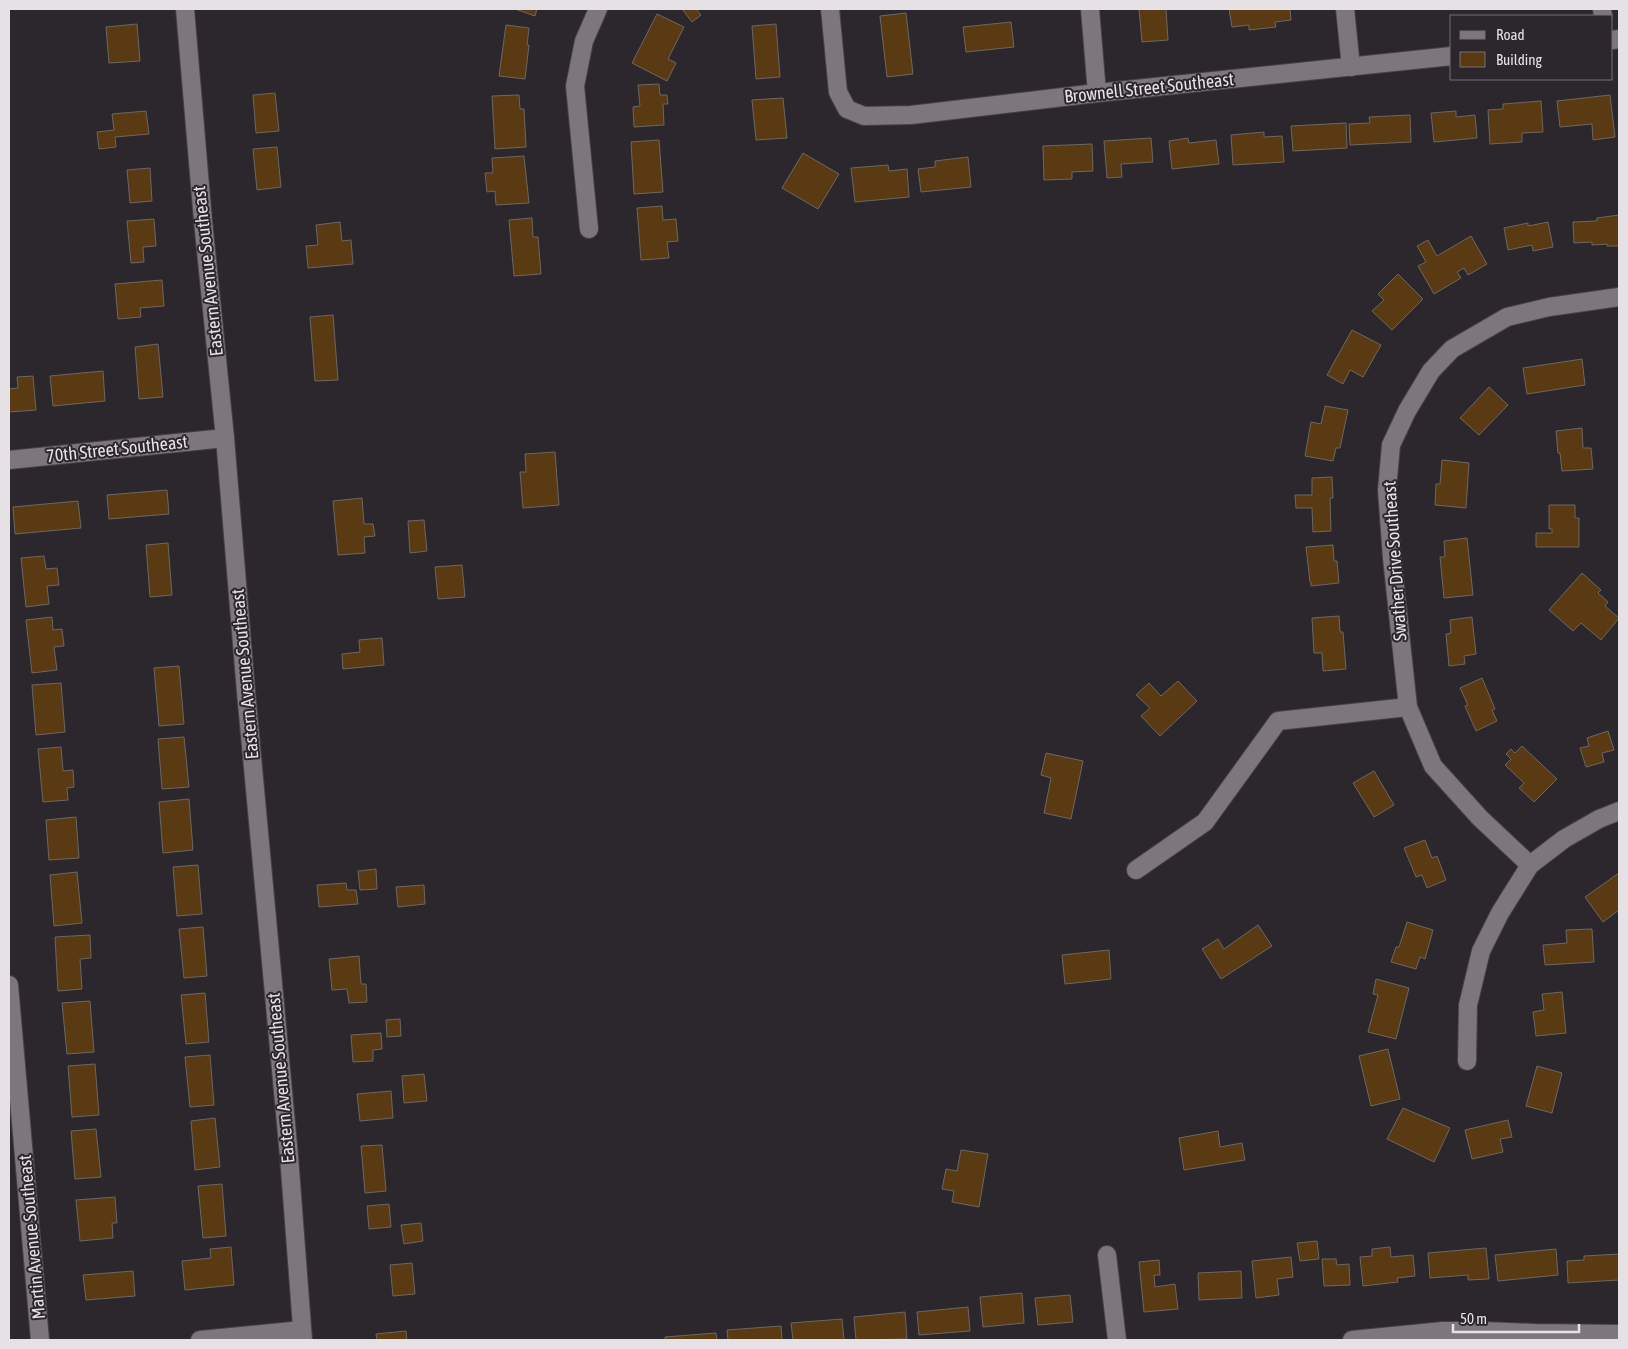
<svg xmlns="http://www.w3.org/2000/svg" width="1628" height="1349" font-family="'Asap Condensed',sans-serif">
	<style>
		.building { fill: #5a3a13; stroke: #6d6761 }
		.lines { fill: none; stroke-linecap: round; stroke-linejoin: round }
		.minor-casing { stroke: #474247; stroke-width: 20 }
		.minor { stroke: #7d767d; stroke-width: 18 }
		.labels { text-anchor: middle; stroke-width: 4; stroke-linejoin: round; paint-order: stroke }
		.street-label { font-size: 18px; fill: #e5e1e5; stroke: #2c272c }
	</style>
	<rect width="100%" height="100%" fill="#2c272c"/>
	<g class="building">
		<polygon points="515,9 537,9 535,16"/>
		<polygon points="682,9 698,9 697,10 701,15 692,22"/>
		<polygon points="1139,9 1166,9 1168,40 1142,42"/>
		<polygon points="1229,9 1290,9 1291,20 1275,22 1276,27 1249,30 1249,25 1232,27"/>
		<polygon points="906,13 913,74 887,77 880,16"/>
		<polygon points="657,14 684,27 668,59 676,63 667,81 632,63"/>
		<polygon points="1011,22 1014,47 966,52 963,27"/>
		<polygon points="137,24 140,61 109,63 106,27"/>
		<polygon points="776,24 780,77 756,79 752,26"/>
		<polygon points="506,25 529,28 527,45 529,45 525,79 499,76"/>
		<polygon points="659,84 660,95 667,95 668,104 663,104 664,125 634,127 633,107 640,106 638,85"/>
		<polygon points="275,93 279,131 256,133 253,95"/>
		<polygon points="519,95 520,109 524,109 526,147 495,149 492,96"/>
		<polygon points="1610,95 1615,137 1593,140 1592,124 1560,127 1557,101"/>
		<polygon points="783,98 787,138 756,140 752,100"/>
		<polygon points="1541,101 1543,132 1522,133 1522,142 1490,144 1488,110 1503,109 1503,104"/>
		<polygon points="146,111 149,134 115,137 116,147 99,149 97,132 114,130 112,114"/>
		<polygon points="1456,111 1456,117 1475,115 1477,138 1434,142 1431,113"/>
		<polygon points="1410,115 1411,142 1350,145 1349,124 1370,123 1369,117"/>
		<polygon points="1346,123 1347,148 1293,151 1291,126"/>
		<polygon points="1264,132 1264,137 1282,136 1284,162 1233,165 1231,135"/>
		<polygon points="1151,138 1153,162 1121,164 1122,177 1107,178 1104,141"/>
		<polygon points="1188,138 1189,143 1216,140 1219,164 1172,169 1169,141"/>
		<polygon points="659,140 663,192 634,194 631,142"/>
		<polygon points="1092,144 1093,171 1072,172 1072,179 1044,180 1043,146"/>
		<polygon points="277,147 281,187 257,190 253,149"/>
		<polygon points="803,153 839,174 818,209 782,188"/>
		<polygon points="524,156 529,203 496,205 495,191 487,192 485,173 493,173 492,158"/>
		<polygon points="968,157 971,187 921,192 918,169 935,167 935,161"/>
		<polygon points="888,165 889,171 907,169 909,197 855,202 851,168"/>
		<polygon points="150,168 152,201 130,203 127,170"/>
		<polygon points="662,206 663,220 676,219 678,241 667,242 669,258 641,260 637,208"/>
		<polygon points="1619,215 1619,246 1607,246 1607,244 1592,245 1592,242 1574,243 1573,222 1597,221 1597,218"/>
		<polygon points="532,218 533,237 538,237 541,274 514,276 509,220"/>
		<polygon points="154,219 156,246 143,247 144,262 131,263 127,221"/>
		<polygon points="340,222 342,241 351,240 353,264 308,268 306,246 318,245 316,225"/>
		<polygon points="1548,222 1553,247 1533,251 1532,245 1508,250 1504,228 1528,223 1528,226"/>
		<polygon points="1471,236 1487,264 1468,275 1464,268 1457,272 1461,278 1434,294 1418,266 1426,262 1417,246 1428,240 1437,256"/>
		<polygon points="1398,274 1423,299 1392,330 1372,311 1384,300 1378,294"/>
		<polygon points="162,280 164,306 140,308 141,317 118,319 115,284"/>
		<polygon points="333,315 338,380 315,381 310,317"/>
		<polygon points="1352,330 1381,345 1363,377 1350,370 1343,384 1327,375"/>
		<polygon points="158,344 163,397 139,399 135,347"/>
		<polygon points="1582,359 1585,385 1527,394 1523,368"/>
		<polygon points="103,371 105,401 53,406 50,376"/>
		<polygon points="33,376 36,410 9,412 9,389 18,388 17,377"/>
		<polygon points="1489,387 1508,405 1479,435 1460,418"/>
		<polygon points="1325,406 1348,410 1340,448 1336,448 1333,461 1305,456 1311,422 1321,424"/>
		<polygon points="1582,428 1583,448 1591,448 1593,469 1562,471 1560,453 1558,453 1556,431"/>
		<polygon points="555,452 559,505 523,508 520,472 526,472 525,454"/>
		<polygon points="1442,460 1469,463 1466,508 1435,505 1436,484 1440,484"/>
		<polygon points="1332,477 1333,498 1330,498 1331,531 1313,532 1312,508 1296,508 1295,495 1312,495 1312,478"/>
		<polygon points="167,490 169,514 109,519 107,495"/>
		<polygon points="362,498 364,524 373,524 375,536 364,537 365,553 338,555 333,501"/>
		<polygon points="78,501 81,528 15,534 13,507"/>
		<polygon points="1549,505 1575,505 1575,518 1579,518 1579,547 1536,547 1536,533 1552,533 1552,529 1549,529"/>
		<polygon points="424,520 427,551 410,553 408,521"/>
		<polygon points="1467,538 1473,595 1444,598 1440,557 1445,557 1444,541"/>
		<polygon points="168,543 172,595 150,597 146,545"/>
		<polygon points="1333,545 1334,561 1337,561 1339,583 1311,586 1311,582 1310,582 1306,547"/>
		<polygon points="44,556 46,569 57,568 59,585 47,586 49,604 26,607 21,558"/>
		<polygon points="462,565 465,597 438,599 435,567"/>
		<polygon points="1582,573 1601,590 1598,593 1608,602 1605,606 1619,618 1601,640 1581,623 1573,631 1549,610"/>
		<polygon points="1339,616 1340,632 1343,632 1346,669 1323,671 1322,653 1314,653 1312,618"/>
		<polygon points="52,617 53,630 62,629 64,646 54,647 57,670 32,673 26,620"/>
		<polygon points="1472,617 1476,654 1464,656 1465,664 1449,666 1446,634 1451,633 1450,620"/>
		<polygon points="382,638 384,665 343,669 342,654 360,652 359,640"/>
		<polygon points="179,666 184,724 159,726 154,668"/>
		<polygon points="1482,678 1495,709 1492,710 1497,721 1476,731 1465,706 1468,705 1460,688"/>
		<polygon points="1178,681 1197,701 1160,736 1141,716 1150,708 1136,695 1149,683 1161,696"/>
		<polygon points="61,683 65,732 36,735 32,685"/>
		<polygon points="1608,731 1614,750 1602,753 1604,762 1586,767 1580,748 1589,746 1587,738"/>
		<polygon points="184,737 189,787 162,789 158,739"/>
		<polygon points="1522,746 1557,779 1534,802 1519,788 1524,783 1505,765 1511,759 1506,754 1511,749 1515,753"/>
		<polygon points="61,747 63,771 73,770 74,787 67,788 68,800 43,802 38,749"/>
		<polygon points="1046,753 1083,761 1071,819 1044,813 1051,778 1041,775"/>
		<polygon points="1374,771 1394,805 1374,817 1353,783"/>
		<polygon points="189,799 193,850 163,853 159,802"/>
		<polygon points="76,817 79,858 49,860 46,820"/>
		<polygon points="1425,840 1432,858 1437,856 1446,880 1427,888 1422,875 1416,877 1404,848"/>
		<polygon points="198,865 202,914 177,916 173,867"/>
		<polygon points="376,869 377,889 360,890 358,871"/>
		<polygon points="77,872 82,923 54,926 50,875"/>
		<polygon points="1619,873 1619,910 1603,922 1585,897"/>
		<polygon points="346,883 347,890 356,890 358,904 319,907 317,885"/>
		<polygon points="424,885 425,904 398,907 396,887"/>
		<polygon points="1407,922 1433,930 1425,959 1420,957 1416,969 1391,962 1396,947 1399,947"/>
		<polygon points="1258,925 1272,946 1221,979 1202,949 1218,939 1224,949"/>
		<polygon points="203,927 207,976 184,978 179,929"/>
		<polygon points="1592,929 1594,962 1545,965 1543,945 1567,943 1566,930"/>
		<polygon points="90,935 91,958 80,959 82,989 58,991 55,937"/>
		<polygon points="1109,950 1111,979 1065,984 1062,955"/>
		<polygon points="359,956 361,984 366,984 367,1002 349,1003 347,989 332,990 329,959"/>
		<polygon points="1376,979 1409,988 1396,1039 1368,1032 1378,995 1373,994"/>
		<polygon points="1562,992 1566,1033 1536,1036 1533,1012 1544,1010 1542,994"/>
		<polygon points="205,993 209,1042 186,1044 181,995"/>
		<polygon points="90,1001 94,1052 67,1054 62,1003"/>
		<polygon points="400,1019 401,1036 387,1037 386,1020"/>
		<polygon points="381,1033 382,1049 373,1050 373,1061 353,1062 351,1035"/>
		<polygon points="1388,1049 1400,1099 1371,1106 1359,1056"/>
		<polygon points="210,1055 214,1105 190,1107 185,1057"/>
		<polygon points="95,1064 99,1115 72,1117 68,1066"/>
		<polygon points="1537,1066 1562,1073 1552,1113 1526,1106"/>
		<polygon points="424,1074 427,1101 404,1103 402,1076"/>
		<polygon points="391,1091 393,1118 360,1121 357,1094"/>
		<polygon points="1403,1108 1450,1128 1434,1162 1387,1139"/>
		<polygon points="215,1118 220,1167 195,1170 191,1121"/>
		<polygon points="1508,1120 1512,1137 1500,1139 1503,1152 1472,1159 1465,1130"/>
		<polygon points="96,1129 101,1177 75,1179 71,1131"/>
		<polygon points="1218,1131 1220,1147 1242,1143 1245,1160 1184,1170 1179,1138"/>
		<polygon points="382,1145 386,1191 365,1193 361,1146"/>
		<polygon points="961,1150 988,1154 979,1207 952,1202 954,1191 942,1189 946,1169 957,1171"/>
		<polygon points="222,1184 226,1236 203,1238 198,1186"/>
		<polygon points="115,1197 117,1223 112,1223 113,1238 80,1241 76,1200"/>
		<polygon points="389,1204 391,1227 369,1229 367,1206"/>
		<polygon points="421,1223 423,1241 404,1244 401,1225"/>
		<polygon points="1317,1241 1319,1259 1300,1261 1297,1243"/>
		<polygon points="231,1247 234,1285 185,1290 182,1261 211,1258 210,1249"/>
		<polygon points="1390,1247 1391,1257 1413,1255 1415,1276 1397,1278 1398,1282 1363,1286 1360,1257 1372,1256 1372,1249"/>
		<polygon points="1486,1248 1489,1279 1468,1280 1468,1275 1430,1278 1428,1253"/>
		<polygon points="1556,1249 1558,1275 1498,1281 1495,1255"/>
		<polygon points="1619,1254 1619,1280 1568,1283 1567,1261 1584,1260 1584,1256"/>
		<polygon points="1291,1257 1293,1277 1277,1279 1279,1295 1256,1298 1252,1261"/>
		<polygon points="1322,1259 1336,1259 1337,1265 1349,1264 1350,1285 1324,1286"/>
		<polygon points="1159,1260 1160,1275 1154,1275 1155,1287 1175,1284 1178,1309 1144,1312 1139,1262"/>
		<polygon points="412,1263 415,1294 393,1296 390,1265"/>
		<polygon points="133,1271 135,1296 86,1300 83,1275"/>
		<polygon points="1241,1271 1242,1298 1199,1300 1198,1273"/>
		<polygon points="1022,1293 1024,1323 983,1327 980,1297"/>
		<polygon points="1070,1295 1073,1322 1038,1325 1035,1298"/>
		<polygon points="968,1307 970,1331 919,1335 917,1312"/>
		<polygon points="905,1312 907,1339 856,1340 854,1317"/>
		<polygon points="842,1319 844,1340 793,1340 791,1323"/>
		<polygon points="781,1326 782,1340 728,1340 727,1330"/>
		<polygon points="406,1331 407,1340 377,1340 376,1334"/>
		<polygon points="716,1333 717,1340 665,1340 665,1337"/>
	</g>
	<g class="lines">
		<defs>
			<g id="minor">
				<polyline points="185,9 203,221 225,438 246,692 289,1156 303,1340"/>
				<polyline points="830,9 838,92 847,109 864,116 911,115 1097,93 1452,56"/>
				<polyline points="1090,9 1097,93"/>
				<polyline points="1345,9 1351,67"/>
				<polyline points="1602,9 1603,16"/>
				<polyline points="1612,40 1619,39"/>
				<polyline points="589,229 575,86 584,41 598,9"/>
				<polyline points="9,460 225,438"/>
				<polyline points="1530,865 1480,818 1433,766 1408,707 1392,558 1387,490 1391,445 1407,411 1431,371 1452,349 1507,317 1549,307 1619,297"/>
				<polyline points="1136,870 1205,822 1278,721 1408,707"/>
				<polyline points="9,985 40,1340"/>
				<polyline points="1467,1061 1468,1005 1481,951 1500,913 1530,865 1564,839 1599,819 1619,811"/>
				<polyline points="1107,1255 1117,1340"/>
				<polyline points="200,1340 302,1330"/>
				<polyline points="1352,1340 1443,1331 1484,1331 1535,1333 1619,1334"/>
			</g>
		</defs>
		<use href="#minor" class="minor-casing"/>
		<use href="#minor" class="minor"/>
	</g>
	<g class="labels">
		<g class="street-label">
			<text transform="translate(1149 88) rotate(-6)" y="6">Brownell Street Southeast</text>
			<text transform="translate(208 271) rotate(-96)" y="6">Eastern Avenue Southeast</text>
			<text transform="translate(117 449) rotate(-6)" y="6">70th Street Southeast</text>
			<text transform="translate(1395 561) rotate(-94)" y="6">Swather Drive Southeast</text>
			<text transform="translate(245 674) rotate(-95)" y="6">Eastern Avenue Southeast</text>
			<text transform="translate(281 1078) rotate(-95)" y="6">Eastern Avenue Southeast</text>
			<text transform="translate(32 1237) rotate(-95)" y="6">Martin Avenue Southeast</text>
		</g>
	</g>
	<rect width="1628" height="1349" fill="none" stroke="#e5e1e5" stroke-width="20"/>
	<rect x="1450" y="15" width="162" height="65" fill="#2c272c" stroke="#767176"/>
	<rect x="1460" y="31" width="25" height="8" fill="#7d767d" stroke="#767176"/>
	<text x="1496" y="40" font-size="15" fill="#e5e1e5">Road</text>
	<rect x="1460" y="52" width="25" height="15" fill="#5a3a13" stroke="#767176"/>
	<text x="1496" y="65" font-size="15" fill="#e5e1e5">Building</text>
	<path d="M1453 1324v8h126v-8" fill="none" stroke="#e5e1e5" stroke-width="2.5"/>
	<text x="1460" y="1324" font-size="15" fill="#e5e1e5" stroke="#2c272c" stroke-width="4" paint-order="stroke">50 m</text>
</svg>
